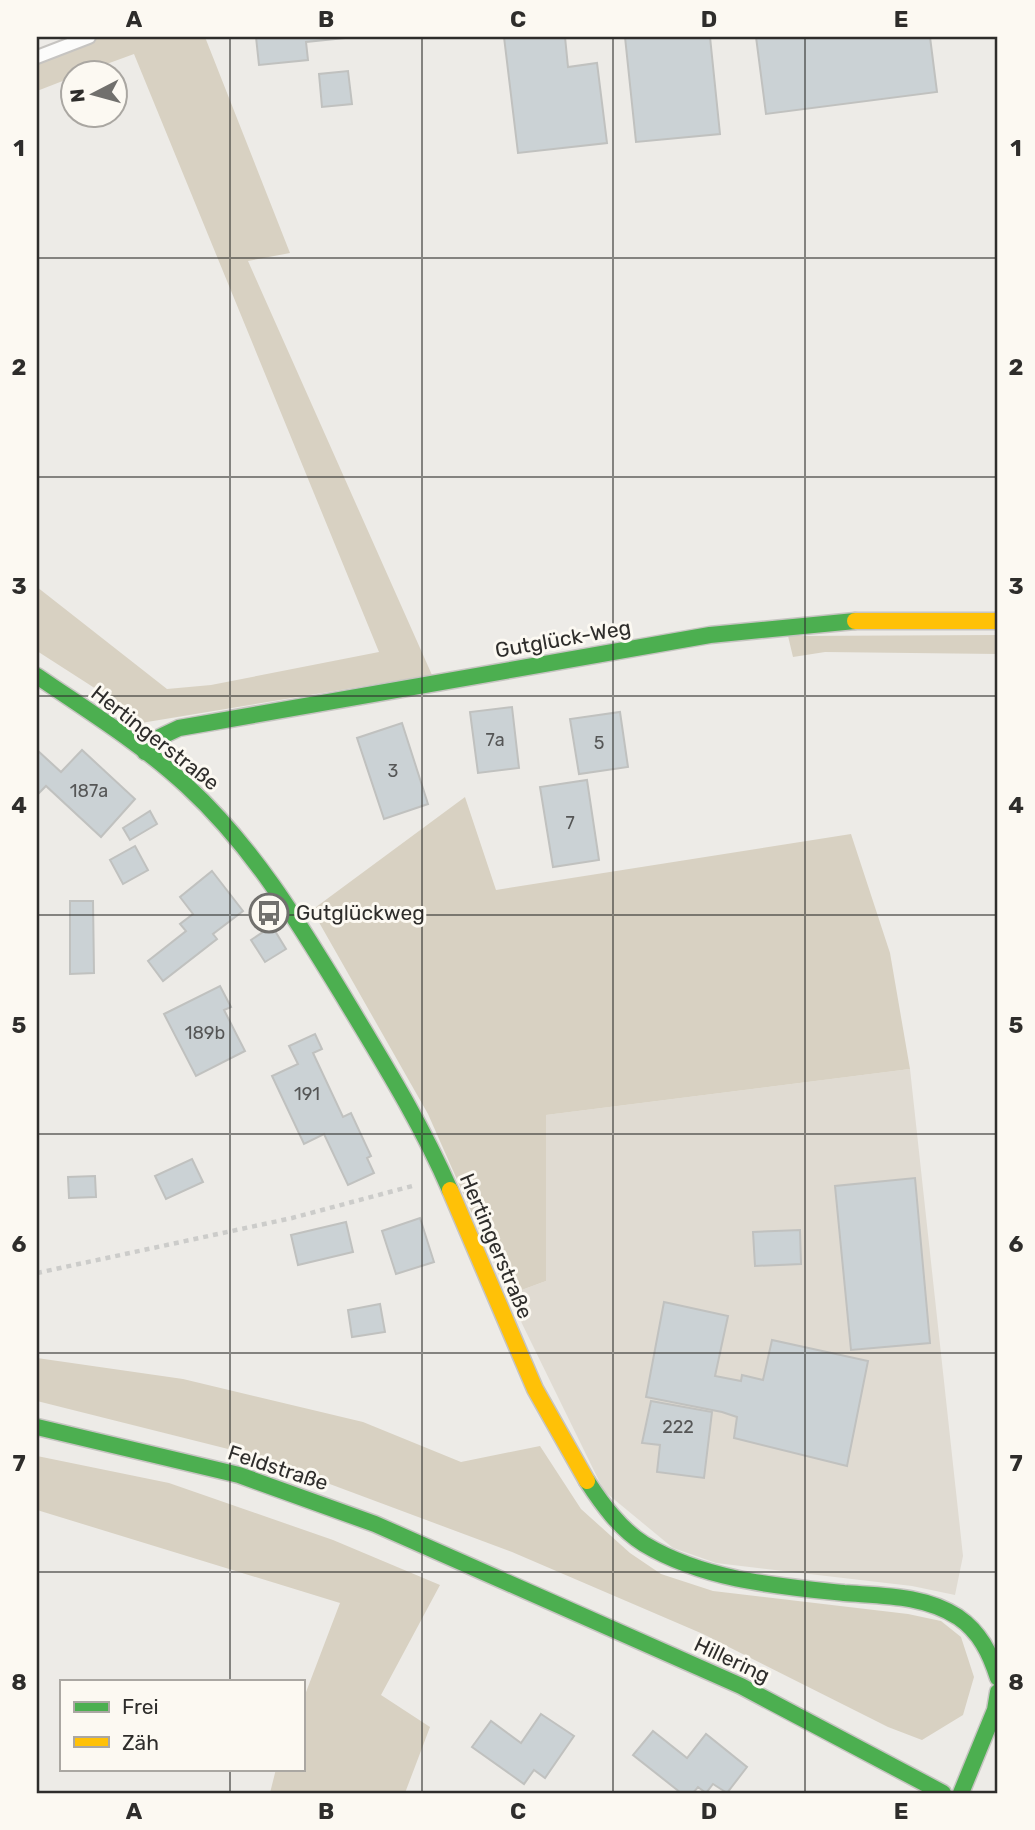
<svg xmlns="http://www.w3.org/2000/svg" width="1035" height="1830" font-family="Rubik,sans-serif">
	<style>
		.built { fill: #e0dbd2 }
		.green { fill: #d8d1c2 }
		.building { fill: #cbd2d5; stroke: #c0c1bf; stroke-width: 2 }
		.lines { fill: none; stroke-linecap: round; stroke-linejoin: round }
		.lane-casing { stroke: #c6c4c1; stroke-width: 16 }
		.fast-casing { stroke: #c6c4c1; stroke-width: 19 }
		.slow-casing { stroke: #c6c4c1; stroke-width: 19 }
		.path { stroke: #ccccca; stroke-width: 4.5; stroke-dasharray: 5 5; stroke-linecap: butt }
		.lane { stroke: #fcfcfb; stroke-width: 12 }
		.fast { stroke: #4caf50; stroke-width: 16 }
		.slow { stroke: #ffc107; stroke-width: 16 }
		.grid { fill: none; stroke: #2e2d2b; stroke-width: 2; stroke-opacity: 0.55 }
		.labels { text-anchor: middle; stroke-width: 6; stroke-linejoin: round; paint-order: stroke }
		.number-label { font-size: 18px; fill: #555656 }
		.street-label { font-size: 21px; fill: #2e2d2b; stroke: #fcf9f2 }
		.poi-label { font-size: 21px; fill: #2e2d2b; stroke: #fcf9f2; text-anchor: start }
		.neatline { fill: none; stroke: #2e2d2b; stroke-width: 2.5 }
		.grid-label { font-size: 23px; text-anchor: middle; font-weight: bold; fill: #2e2d2b }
	</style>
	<rect width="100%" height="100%" fill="#edebe7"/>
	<polygon class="built" points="910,1069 963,1556 955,1595 912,1586 716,1563 673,1548 604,1491 508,1295 546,1281 546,1115"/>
	<g class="green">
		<polygon points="99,37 205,37 290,253 248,261 432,675 141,723 107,696 37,651 37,587 167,689 211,685 379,652 134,54 82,73 74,74 73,77 37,91 37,60"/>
		<polygon points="998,635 998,654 825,652 793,657 788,636"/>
		<polygon points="465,797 496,890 851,834 890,953 910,1069 546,1115 546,1281 508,1295 428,1114 312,910"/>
		<polygon points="37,1358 183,1379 363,1422 461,1462 540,1446 581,1509 630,1553 661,1574 713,1591 908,1614 941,1621 961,1637 974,1677 963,1715 922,1740 888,1727 703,1634 512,1552 252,1455 37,1401"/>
		<polygon points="37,1456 169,1483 333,1540 440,1585 381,1695 430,1727 405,1793 270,1793 276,1769 303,1769 303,1700 340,1603 37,1510"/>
	</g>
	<g class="building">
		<polygon points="256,37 355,37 306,42 308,60 259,65"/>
		<polygon points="504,37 565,37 568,67 597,63 607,143 518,153"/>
		<polygon points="625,37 710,37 720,134 636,142"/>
		<polygon points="756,37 930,37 937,92 766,114"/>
		<polygon points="348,71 352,104 322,107 319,74"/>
		<polygon points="512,707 519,768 478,773 470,712"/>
		<polygon points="620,712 628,767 579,774 570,719"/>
		<polygon points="402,723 428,804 384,819 357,738"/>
		<polygon points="37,750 61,772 82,750 135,799 101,837 46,786 37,795"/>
		<polygon points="587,780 599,860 553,867 540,787"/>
		<polygon points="150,811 157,824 130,840 123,828"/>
		<polygon points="135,846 148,870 123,884 110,860"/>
		<polygon points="212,871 243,911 213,934 217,939 163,981 148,961 186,931 180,924 193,914 180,897"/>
		<polygon points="70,901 93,901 94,973 70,974"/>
		<polygon points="272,926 286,949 265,962 251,940"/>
		<polygon points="220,986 231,1007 224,1010 245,1051 196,1076 164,1014"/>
		<polygon points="315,1034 322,1049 313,1053 343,1117 351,1113 371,1156 367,1158 374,1173 348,1185 324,1134 304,1144 272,1076 298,1064 289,1046"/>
		<polygon points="192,1159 203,1182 166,1199 155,1176"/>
		<polygon points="95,1176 96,1197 69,1198 68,1177"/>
		<polygon points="915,1178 930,1343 851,1350 835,1186"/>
		<polygon points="420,1218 434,1262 396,1274 382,1231"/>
		<polygon points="346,1222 353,1252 298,1265 291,1235"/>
		<polygon points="800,1230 801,1264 755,1266 753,1232"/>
		<polygon points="664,1302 728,1316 715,1376 741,1381 742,1375 763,1380 772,1340 868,1361 847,1466 734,1438 737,1417 722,1412 646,1397"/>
		<polygon points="380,1304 385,1332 352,1337 348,1310"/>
		<polygon points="651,1401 712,1412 704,1478 657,1472 660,1445 642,1443"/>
		<polygon points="541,1714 574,1736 545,1778 534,1770 524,1784 472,1747 491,1721 521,1743"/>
		<polygon points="653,1731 687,1758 706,1734 747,1767 727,1793 713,1784 706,1793 698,1787 693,1793 681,1793 633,1755"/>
	</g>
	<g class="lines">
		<defs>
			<polyline id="lane" points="37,57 89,37"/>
			<g id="fast">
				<path d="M 37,676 C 88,711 142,744 187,786 C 252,846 297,920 342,994 C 381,1059 420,1121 450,1190"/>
				<polyline points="145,752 160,737 179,728 710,635 855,621"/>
				<polyline points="37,1427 239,1475 375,1524 741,1686 943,1793"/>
				<path d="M 587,1481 C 602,1504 620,1529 644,1544 C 704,1580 776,1586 844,1593 C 883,1596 924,1595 958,1617 C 980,1632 990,1653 998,1678"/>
				<polyline points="961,1793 995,1710 998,1692"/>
			</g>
			<g id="slow">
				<polyline points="855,621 998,621"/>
				<polyline points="450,1190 535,1389 587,1481"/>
			</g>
		</defs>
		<use href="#lane" class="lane-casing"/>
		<use href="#fast" class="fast-casing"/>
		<use href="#slow" class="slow-casing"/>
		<polyline class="path" points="37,1273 292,1218 416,1185"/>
		<use href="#lane" class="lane"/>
		<use href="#fast" class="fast"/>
		<use href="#slow" class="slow"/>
	</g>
	<path class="grid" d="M 230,37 L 230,1681M 422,37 L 422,1793M 613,37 L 613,1793M 805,37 L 805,1793M 37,258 L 998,258M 37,477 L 998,477M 37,696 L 998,696M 37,915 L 998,915M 37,1134 L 998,1134M 37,1353 L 998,1353M 37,1572 L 998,1572M 230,1769 L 230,1793"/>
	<defs>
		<symbol id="bus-ring" viewBox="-11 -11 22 22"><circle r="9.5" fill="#fcf9f2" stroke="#71706d" stroke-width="1.5"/><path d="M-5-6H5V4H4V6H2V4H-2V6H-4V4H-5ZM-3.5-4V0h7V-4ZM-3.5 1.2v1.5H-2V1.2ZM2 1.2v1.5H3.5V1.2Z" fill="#71706d"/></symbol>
	</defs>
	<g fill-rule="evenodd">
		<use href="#bus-ring" x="247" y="891" width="44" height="44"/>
	</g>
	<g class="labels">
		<g class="number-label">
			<text x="495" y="746">7a</text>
			<text x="599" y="749">5</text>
			<text x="393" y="777">3</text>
			<text x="89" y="797">187a</text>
			<text x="570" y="829">7</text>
			<text x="205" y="1039">189b</text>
			<text x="307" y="1100">191</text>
			<text x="678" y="1433">222</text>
		</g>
		<g class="street-label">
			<text transform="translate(563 639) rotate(-10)" y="7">Gutglück-Weg</text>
			<text transform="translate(155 738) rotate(38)" y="7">Hertingerstraße</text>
			<text transform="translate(496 1246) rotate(67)" y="7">Hertingerstraße</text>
			<text transform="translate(278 1468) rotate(18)" y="7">Feldstraße</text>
			<text transform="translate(732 1660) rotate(25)" y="7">Hillering</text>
		</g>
		<g class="poi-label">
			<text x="296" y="920">Gutglückweg</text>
		</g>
	</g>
	<rect width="1035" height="1830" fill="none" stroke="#fcf9f2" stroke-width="77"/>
	<rect x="60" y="1680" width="245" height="91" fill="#fcf9f2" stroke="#aaa7a2" stroke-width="2"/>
	<rect x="74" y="1702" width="35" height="10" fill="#4caf50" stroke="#aaa7a2" stroke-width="2"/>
	<text x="122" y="1714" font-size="21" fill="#2e2d2b">Frei</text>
	<rect x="74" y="1737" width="35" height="10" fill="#ffc107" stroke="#aaa7a2" stroke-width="2"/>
	<text x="122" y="1750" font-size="21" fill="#2e2d2b">Zäh</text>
	<g transform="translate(94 94) rotate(264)"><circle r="33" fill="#fcf9f2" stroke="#aaa7a2" stroke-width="2"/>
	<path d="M0-5L12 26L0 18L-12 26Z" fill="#71706d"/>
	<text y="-10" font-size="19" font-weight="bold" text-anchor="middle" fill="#2e2d2b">N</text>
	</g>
	<rect x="38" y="38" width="958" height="1754" class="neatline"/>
	<g class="grid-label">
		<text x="134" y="27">A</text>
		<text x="326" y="27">B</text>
		<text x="518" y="27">C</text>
		<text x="709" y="27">D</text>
		<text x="901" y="27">E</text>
		<text x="19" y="156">1</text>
		<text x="1016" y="156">1</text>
		<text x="19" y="375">2</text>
		<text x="1016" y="375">2</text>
		<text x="19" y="594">3</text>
		<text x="1016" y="594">3</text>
		<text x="19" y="813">4</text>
		<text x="1016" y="813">4</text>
		<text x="19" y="1033">5</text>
		<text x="1016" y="1033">5</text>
		<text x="19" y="1252">6</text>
		<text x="1016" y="1252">6</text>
		<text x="19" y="1471">7</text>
		<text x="1016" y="1471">7</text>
		<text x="19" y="1690">8</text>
		<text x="1016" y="1690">8</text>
		<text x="134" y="1819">A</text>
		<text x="326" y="1819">B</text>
		<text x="518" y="1819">C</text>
		<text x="709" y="1819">D</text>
		<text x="901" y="1819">E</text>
	</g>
</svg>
